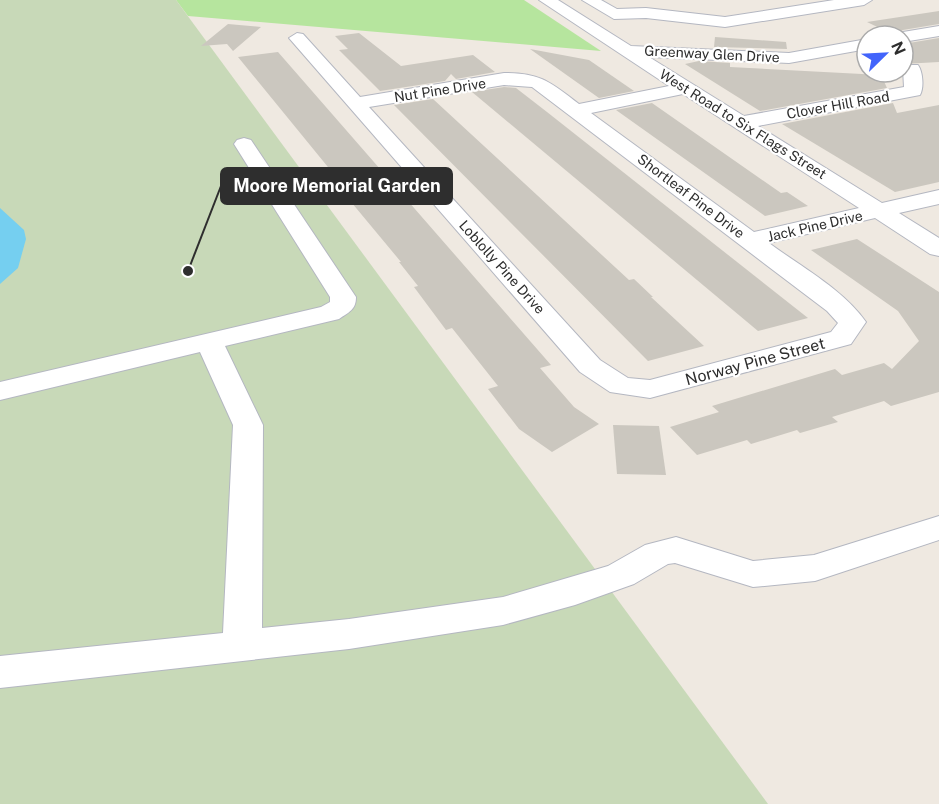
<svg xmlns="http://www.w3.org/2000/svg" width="939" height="804" font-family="'Public Sans',sans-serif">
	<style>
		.green { fill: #b6e59e }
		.cemetery { fill: #c8d9b8 }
		.water { fill: #75cff0 }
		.building { fill: #cbc7bf }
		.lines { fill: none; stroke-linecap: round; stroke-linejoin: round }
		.minor-casing { stroke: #b4b7c1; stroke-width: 2 }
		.minor { fill: #fff; fill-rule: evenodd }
		.labels { text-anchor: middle; stroke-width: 4.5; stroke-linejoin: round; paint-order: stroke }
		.far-street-label { font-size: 14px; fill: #2e2e2e; stroke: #fff }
		.street-label { font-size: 16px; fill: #2e2e2e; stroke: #fff }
		.leader { fill: none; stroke: #2e2e2e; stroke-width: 2 }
		.callout-dot { fill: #2e2e2e; stroke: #fff; stroke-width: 2 }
		.callout { fill: #2e2e2e; stroke: #2e2e2e; stroke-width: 2 }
		.callout-label { font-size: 18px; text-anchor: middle; font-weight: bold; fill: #fff }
	</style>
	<rect width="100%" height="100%" fill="#efe9e1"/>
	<polygon class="green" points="176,0 524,0 601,51 188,16"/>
	<polygon class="cemetery" points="0,0 176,0 768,804 0,804"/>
	<polygon class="water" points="0,208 24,230 26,239 18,268 0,284"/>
	<g class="building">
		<polygon points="939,11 939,24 903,30 894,35 867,22"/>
		<polygon points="228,24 261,27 233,51 227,44 201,46"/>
		<polygon points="359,33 401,66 473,55 495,72 456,79 451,74 445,81 380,91 339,50 348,49 335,36"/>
		<polygon points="715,37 786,42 787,49 714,47"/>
		<polygon points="939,38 939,62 903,64 903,44"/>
		<polygon points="530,49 589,60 634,91 599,98"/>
		<polygon points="278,52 551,365 540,368 574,407 599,424 552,452 519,429 488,389 498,386 452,328 446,330 414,287 418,286 399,262 401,262 327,173 332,172 238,57"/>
		<polygon points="699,61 730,63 730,67 881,75 887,88 760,111 685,64"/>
		<polygon points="504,87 516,88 547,112 808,318 758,331 472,92"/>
		<polygon points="433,99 629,280 634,279 653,297 651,297 704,346 648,361 394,105"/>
		<polygon points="652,103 781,193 787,192 808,206 765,216 616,110"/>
		<polygon points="893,103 897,113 939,105 939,182 895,192 782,124"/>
		<polygon points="857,239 939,292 939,392 891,406 884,401 832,417 838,422 800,433 797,430 751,444 747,440 697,455 670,427 719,412 712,406 835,369 842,375 884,363 892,369 919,341 898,311 811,250"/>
		<polygon points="613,425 659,426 666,475 617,474"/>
	</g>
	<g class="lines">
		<defs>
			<g id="minor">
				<path d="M 539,0 L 558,0 L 631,46 L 789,53 L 867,39 L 867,49 L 789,63 L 649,57 L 744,116 L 904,87 L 903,69 L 906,65 L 918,65 C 923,72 924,88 920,95 L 758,126 L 882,203 L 939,190 L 939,204 L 899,213 L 939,238 L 939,256 L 930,254 L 875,218 L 769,243 C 800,266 844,290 866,322 L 851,344 L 650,398 L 610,392 L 580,372 L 289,38 L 297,33 L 303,34 L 360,97 L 504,73 C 541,73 550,82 579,104 L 669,86 ZM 504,85 L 532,87 L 827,311 L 838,323 L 831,332 L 650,380 L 628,378 L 600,360 L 369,107 ZM 683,94 L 859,208 L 754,232 L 591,113 Z"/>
				<polygon points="582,0 601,0 617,9 646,8 725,17 834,0 872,0 864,5 725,27 646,18 614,19"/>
				<polygon points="939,26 939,36 903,42 903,36 895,36 903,32"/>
				<path d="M 244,138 L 251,140 L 356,297 C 356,310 349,312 339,319 L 225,346 L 263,425 L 262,628 L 349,619 L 503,597 L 608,566 L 645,545 L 676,537 L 753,561 L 814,555 L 939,516 L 939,540 L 815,581 L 753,587 L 675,563 L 668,564 L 634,584 L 575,605 L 503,625 L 349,649 L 0,688 L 0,656 L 223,633 L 233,425 L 200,352 L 0,400 L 0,382 L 321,307 L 330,302 L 330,297 L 234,144 L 237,140 Z"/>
			</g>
		</defs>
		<use href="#minor" class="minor-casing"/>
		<use href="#minor" class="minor"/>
	</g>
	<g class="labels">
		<g class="far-street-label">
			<text transform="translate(712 54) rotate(3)" y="5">Greenway Glen Drive</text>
			<text transform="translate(440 90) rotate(-9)" y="5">Nut Pine Drive</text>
			<text transform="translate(838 105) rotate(-10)" y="5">Clover Hill Road</text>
			<text transform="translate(743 124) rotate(32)" y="5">West Road to Six Flags Street</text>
			<text transform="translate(691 196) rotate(37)" y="5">Shortleaf Pine Drive</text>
			<text transform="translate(815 226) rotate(-13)" y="5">Jack Pine Drive</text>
			<text transform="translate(502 267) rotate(48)" y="5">Loblolly Pine Drive</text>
		</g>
		<g class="street-label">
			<text transform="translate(755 361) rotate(-15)" y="6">Norway Pine Street</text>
		</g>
	</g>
	<path class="leader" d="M188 271L221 186"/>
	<circle class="callout-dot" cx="188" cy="271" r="6"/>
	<rect class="callout" x="221" y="168" width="231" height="36" rx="6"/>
	<g class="callout-label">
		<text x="337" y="192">Moore Memorial Garden</text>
	</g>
	<g transform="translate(885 54) rotate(66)"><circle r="28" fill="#ffffff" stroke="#ababab" stroke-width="1.5"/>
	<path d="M0-4.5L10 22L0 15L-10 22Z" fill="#4264fb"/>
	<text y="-9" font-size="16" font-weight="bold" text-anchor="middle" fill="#2e2e2e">N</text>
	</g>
</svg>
